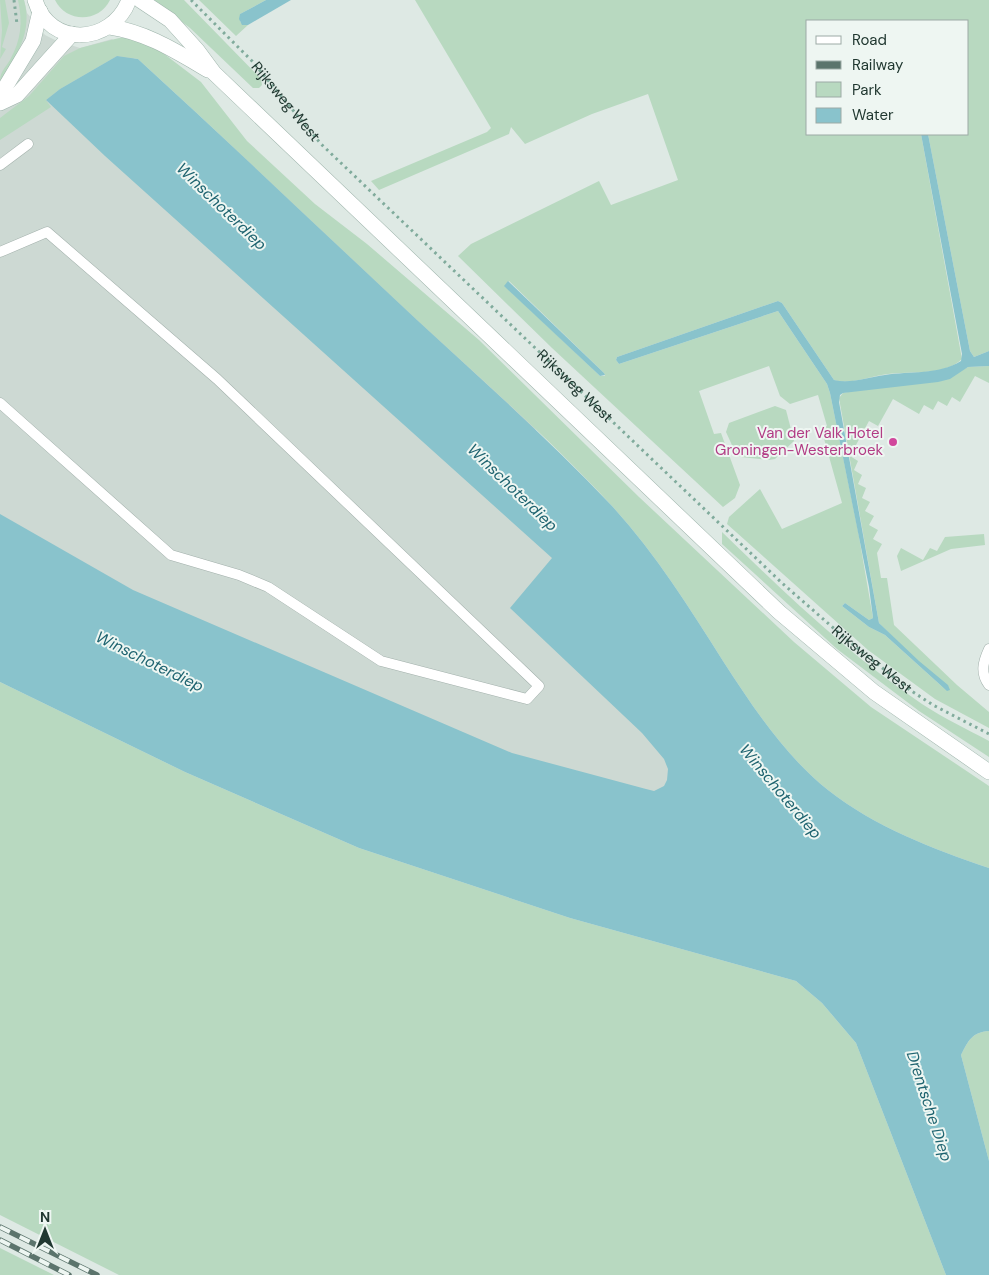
<svg xmlns="http://www.w3.org/2000/svg" width="989" height="1275" font-family="'DM Sans',sans-serif">
	<style>
		.built { fill: #cdd9d3 }
		.green { fill: #b8d9c0; fill-rule: evenodd }
		.water { fill: #89c3cc }
		.lines { fill: none; stroke-linecap: round; stroke-linejoin: round }
		.service-casing { stroke: #a2b0ab; stroke-width: 11 }
		.secondary-casing { stroke: #9eb4ab; stroke-width: 16 }
		.path { stroke: #80ab9c; stroke-width: 3; stroke-dasharray: 2.5 4; stroke-linecap: butt }
		.service { stroke: #fff; stroke-width: 10 }
		.secondary { stroke: #fff; stroke-width: 15 }
		.rail-casing { stroke: #5b746c; stroke-width: 5.5 }
		.rail { stroke: #eef6f2; stroke-width: 4; stroke-dasharray: 11; stroke-linecap: butt }
		.hotel-dot { fill: #d1479c; stroke: #eef6f2; stroke-width: 2 }
		.labels { text-anchor: middle; stroke-width: 4; stroke-linejoin: round; paint-order: stroke }
		.street-label { font-size: 15px; fill: #213831; stroke: #eef6f2 }
		.hotel-label { font-size: 15px; fill: #b23c85; stroke: #eef6f2; text-anchor: end }
		.water-label { font-size: 16px; font-style: italic; fill: #1f6470; stroke: #eef6f2 }
	</style>
	<rect width="100%" height="100%" fill="#dee9e4"/>
	<polygon class="built" points="0,0 24,0 27,13 45,35 55,40 80,48 112,39 523,404 746,863 0,564"/>
	<g class="green">
		<polygon points="0,0 5,0 9,23 2,47 6,49 0,59 2,30"/>
		<path d="M 18,0 L 24,0 C 33,31 17,56 0,81 C 0,72 5,68 10,60 C 21,40 23,23 18,0 Z"/>
		<path d="M 55,0 L 110,0 C 99,23 66,23 55,0 Z"/>
		<polygon points="153,0 184,0 261,79 262,85 259,88 253,88 190,28"/>
		<polygon points="199,0 266,0 240,14 240,22 248,25 236,36"/>
		<path d="M 415,0 L 989,0 L 989,351 L 974,357 L 970,351 L 928,134 L 968,134 L 968,21 L 808,21 L 808,134 L 921,134 L 962,359 C 944,376 911,371 888,374 C 871,376 851,385 834,380 L 782,303 L 778,301 L 617,357 L 616,360 L 619,364 L 778,311 L 827,384 L 830,393 L 858,531 L 873,618 L 869,620 L 845,603 L 842,606 L 869,627 L 885,635 L 947,691 L 879,623 L 839,398 L 843,393 L 853,391 L 960,371 L 968,367 L 989,366 L 989,383 L 975,376 L 960,402 L 952,397 L 947,406 L 938,401 L 933,410 L 924,405 L 919,414 L 893,399 L 878,426 L 869,421 L 850,456 L 858,461 L 854,470 L 862,475 L 858,484 L 866,488 L 862,498 L 870,502 L 865,511 L 874,516 L 869,525 L 878,530 L 873,539 L 882,544 L 877,553 L 881,578 L 887,578 L 894,625 L 957,685 L 989,712 L 989,728 L 935,699 L 868,650 L 727,524 L 729,517 L 760,489 L 782,529 L 842,503 L 821,428 L 827,426 L 818,395 L 790,404 L 780,396 L 769,366 L 699,391 L 714,434 L 721,433 L 740,485 L 735,498 L 723,507 L 552,348 L 458,256 L 471,244 L 599,181 L 611,205 L 678,180 L 648,94 L 592,114 L 525,144 L 511,127 L 509,134 L 379,190 L 371,181 L 487,132 L 491,128 ZM 509,281 L 604,373 L 605,376 L 600,376 L 505,286 Z"/>
		<path d="M 119,38 L 130,38 L 159,50 L 201,82 L 247,141 L 315,204 L 367,244 L 479,340 L 639,497 L 794,642 L 871,707 L 989,786 L 989,868 C 933,849 875,827 828,790 C 784,755 753,707 723,661 C 689,607 655,553 612,506 C 551,440 483,381 417,320 C 324,233 232,145 138,59 L 117,56 L 60,89 L 46,100 L 51,107 L 0,140 L 0,118 L 29,96 L 64,56 L 80,48 Z"/>
		<polygon points="775,406 786,410 794,441 775,459 769,460 741,457 736,454 726,432 729,423"/>
		<path d="M 722,532 C 785,593 849,655 922,704 C 943,718 967,729 989,741 L 989,757 L 919,711 L 837,649 L 722,544 Z"/>
		<polygon points="984,534 985,545 951,549 901,571 897,556 901,548 923,560 930,548 937,551 945,537"/>
		<polygon points="0,682 185,772 359,848 570,918 796,981 822,1003 856,1043 946,1275 119,1275 0,1215"/>
		<path d="M 989,1031 L 989,1161 L 961,1055 C 968,1041 972,1032 989,1031 Z"/>
		<polygon points="0,1248 54,1275 0,1275"/>
	</g>
	<g class="water">
		<polygon points="266,0 291,0 248,25 242,25 239,19 240,14"/>
		<path d="M 117,56 L 138,59 C 232,145 324,233 417,320 C 483,381 550,440 612,506 C 655,553 689,607 723,661 C 753,707 784,755 828,790 C 875,827 933,849 989,868 L 989,1031 C 972,1032 968,1041 961,1055 L 989,1161 L 989,1275 L 946,1275 L 856,1043 L 822,1003 L 796,981 L 570,918 L 359,848 L 185,772 L 0,682 L 0,514 L 133,590 L 512,753 L 646,789 L 654,791 L 664,786 L 667,780 L 668,769 L 664,759 L 642,733 L 510,608 L 552,558 L 105,156 L 46,100 L 60,89 Z"/>
		<path d="M 921,134 L 928,134 L 970,351 L 974,357 L 989,351 L 989,366 L 968,367 L 950,379 L 938,382 L 843,393 L 840,395 L 839,402 L 879,623 L 919,661 L 948,685 L 950,690 L 947,691 L 885,635 L 869,627 L 842,606 L 845,603 L 869,620 L 873,618 L 869,587 L 830,393 L 827,384 L 778,311 L 619,364 L 616,360 L 617,357 L 778,301 L 782,303 L 834,380 C 851,384 868,377 885,375 C 910,371 938,375 961,361 L 962,354 Z"/>
		<polygon points="508,281 604,373 605,375 600,376 504,286"/>
	</g>
	<g class="lines">
		<defs>
			<g id="service">
				<polyline points="0,165 28,144"/>
				<polyline points="0,252 47,232 217,379 539,686 527,699 381,661 268,587 239,575 171,555 0,403"/>
				<path d="M 989,649 C 983,662 980,673 989,685"/>
			</g>
			<g id="secondary">
				<path d="M 35,0 C 49,48 112,45 129,0"/>
				<polyline points="140,0 170,20 197,50 214,73 779,612 874,692 989,772"/>
				<path d="M 110,27 C 146,32 177,52 208,70"/>
				<polyline points="0,96 33,41 40,11"/>
				<polyline points="0,103 17,95 72,34"/>
			</g>
		</defs>
		<use href="#service" class="service-casing"/>
		<use href="#secondary" class="secondary-casing"/>
		<g class="path">
			<polyline points="14,0 17,24"/>
			<path id="s1" d="M 191,0 L 252,61 L 321,144 L 782,583 L 846,639 L 910,690 L 933,705 L 989,734"/>
		</g>
		<use href="#service" class="service"/>
		<use href="#secondary" class="secondary"/>
		<defs>
			<g id="rail">
				<polyline points="0,1227 97,1275"/>
				<polyline points="0,1240 69,1275"/>
			</g>
		</defs>
		<use href="#rail" class="rail-casing"/>
		<use href="#rail" class="rail"/>
	</g>
	<circle class="hotel-dot" cx="893" cy="442" r="5"/>
	<g class="labels">
		<g class="street-label">
			<text dy="5" stroke="none"><textPath href="#s1" startOffset="139">Rijksweg West</textPath></text>
			<text dy="5" stroke="none"><textPath href="#s1" startOffset="545">Rijksweg West</textPath></text>
			<text dy="5" stroke="none"><textPath href="#s1" startOffset="949">Rijksweg West</textPath></text>
		</g>
		<g class="hotel-label">
			<text x="883" y="438">Van der Valk Hotel<tspan x="883" dy="17">Groningen-Westerbroek</tspan></text>
		</g>
		<g class="water-label">
			<text transform="translate(222 206) rotate(44)" y="6">Winschoterdiep</text>
			<text transform="translate(513 487) rotate(44)" y="6">Winschoterdiep</text>
			<text transform="translate(150 661) rotate(26)" y="6">Winschoterdiep</text>
			<text transform="translate(781 791) rotate(50)" y="6">Winschoterdiep</text>
			<text transform="translate(930 1106) rotate(72)" y="6">Drentsche Diep</text>
		</g>
	</g>
	<rect x="806" y="20" width="162" height="115" fill="#eef6f2" stroke="#9caaa5"/>
	<rect x="816" y="36" width="25" height="8" fill="#ffffff" stroke="#9caaa5"/>
	<text x="852" y="45" font-size="15" fill="#213831">Road</text>
	<rect x="816" y="61" width="25" height="8" fill="#5b746c" stroke="#9caaa5"/>
	<text x="852" y="70" font-size="15" fill="#213831">Railway</text>
	<rect x="816" y="82" width="25" height="15" fill="#b8d9c0" stroke="#9caaa5"/>
	<text x="852" y="95" font-size="15" fill="#213831">Park</text>
	<rect x="816" y="108" width="25" height="15" fill="#89c3cc" stroke="#9caaa5"/>
	<text x="852" y="120" font-size="15" fill="#213831">Water</text>
	<g transform="translate(45 1230)" stroke="#eef6f2" stroke-width="4" paint-order="stroke">
	<path d="M0-4L9 19L0 12L-9 19Z" fill="#213831"/>
	<text y="-8" font-size="14" font-weight="bold" text-anchor="middle" fill="#213831">N</text>
	</g>
</svg>
